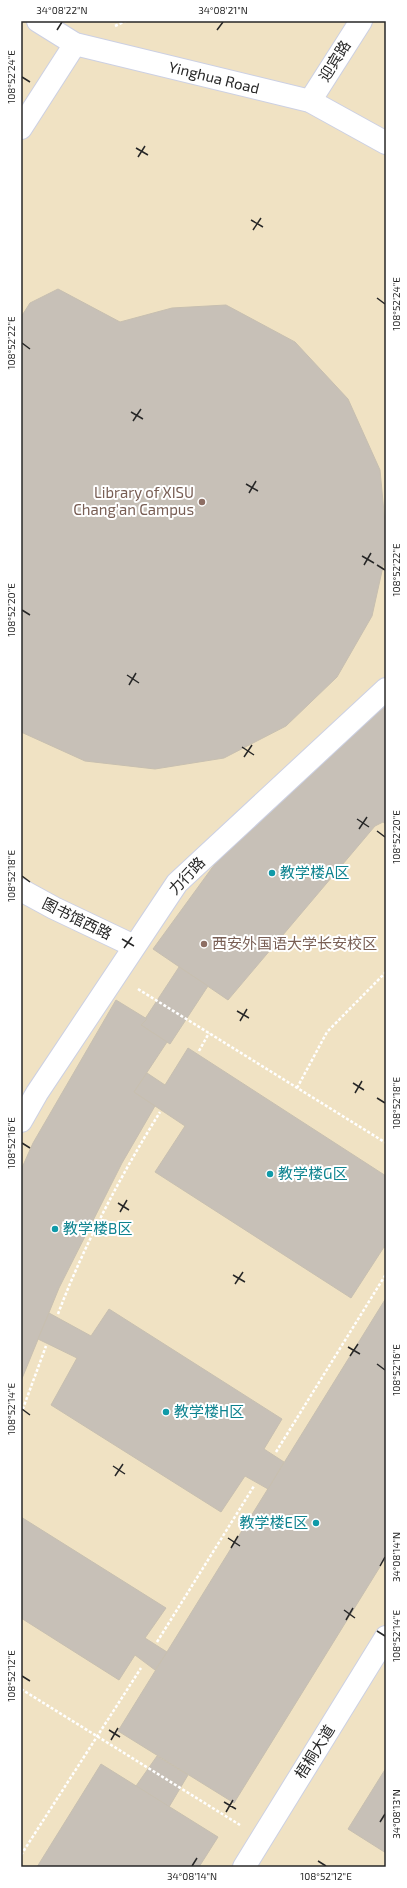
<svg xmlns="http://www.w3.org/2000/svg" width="407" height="1888" font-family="'Exo 2','Noto Sans SC',sans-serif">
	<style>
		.education { fill: #f0e2c3 }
		.building { fill: #c7c0b7; stroke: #c7bfb0 }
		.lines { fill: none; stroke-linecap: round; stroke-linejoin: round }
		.minor-casing { stroke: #ccd0e3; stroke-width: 24 }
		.path { stroke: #fff; stroke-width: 2.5; stroke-dasharray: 3 2; stroke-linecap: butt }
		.minor { stroke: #fff; stroke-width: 22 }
		.ticks { fill: none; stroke: #272727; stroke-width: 1.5 }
		.education-dot { fill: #8d6e63; stroke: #fff; stroke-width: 1.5 }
		.culture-dot { fill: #0f9aa8; stroke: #fff; stroke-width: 1.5 }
		.labels { text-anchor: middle; stroke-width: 4; stroke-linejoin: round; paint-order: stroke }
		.street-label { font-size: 15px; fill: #272727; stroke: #fff }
		.education-label { font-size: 15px; fill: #785e54; stroke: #fff; text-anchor: end }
		.culture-label { font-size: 15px; fill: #0d838f; stroke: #fff; text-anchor: start }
		.neatline { fill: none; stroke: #272727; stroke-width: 1.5 }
		.ticks-label { font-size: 10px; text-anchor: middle; fill: #272727 }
	</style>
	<rect width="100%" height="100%" fill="#ece3d6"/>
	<rect class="education" x="21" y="21" width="365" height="1846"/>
	<g class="building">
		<polygon points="58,289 120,322 172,308 226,305 295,342 348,399 380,470 386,534 386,553 372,616 337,677 286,726 224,758 155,769 85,761 21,732 21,317 30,303"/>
		<polygon points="386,702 386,824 383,822 375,826 228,1000 153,949 252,813"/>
		<polygon points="179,967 208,986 170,1044 141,1025"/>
		<polygon points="116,1000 147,1019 141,1025 167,1042 134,1092 155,1106 122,1163 59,1288 21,1381 21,1170 33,1143"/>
		<polygon points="188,1048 386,1176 386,1249 384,1247 351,1298 155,1172 185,1126 134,1092 147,1073 165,1085"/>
		<polygon points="386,1298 386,1557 234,1803 118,1731"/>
		<polygon points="109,1309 282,1419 264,1449 284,1462 268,1489 245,1476 221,1512 51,1405 77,1358 38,1339 49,1313 91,1336"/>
		<polygon points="21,1517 166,1608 145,1638 167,1652 155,1670 135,1655 119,1680 21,1618"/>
		<polygon points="157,1756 188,1775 169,1807 136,1786"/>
		<polygon points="101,1764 218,1837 199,1867 37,1867"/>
		<polygon points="386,1768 386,1853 348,1829"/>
	</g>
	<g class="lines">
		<defs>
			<g id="minor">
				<polyline points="38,21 75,44 310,101 386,143"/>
				<polyline points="310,101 361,21"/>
				<polyline points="21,128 75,44"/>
				<polyline points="21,890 54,908 134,946"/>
				<polyline points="21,1121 37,1093 177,883 386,689"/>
				<polyline points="244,1867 386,1637"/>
			</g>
		</defs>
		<use href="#minor" class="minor-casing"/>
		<g class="path">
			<polyline points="115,26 126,21"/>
			<polyline points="138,989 386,1143"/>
			<polyline points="199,1051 209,1033"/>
			<polyline points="297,1088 327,1032 386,972"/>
			<path d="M 58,1314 C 83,1247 122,1173 160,1112"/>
			<polyline points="21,1414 46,1346"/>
			<polyline points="276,1452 386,1274"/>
			<polyline points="157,1642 254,1486"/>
			<polyline points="21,1689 240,1825"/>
			<polyline points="21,1855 141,1668"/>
		</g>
		<use href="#minor" class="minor"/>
	</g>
	<path class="ticks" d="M 57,30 L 62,22M 217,30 L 223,22M 22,77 L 30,82M 136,148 L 148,155M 138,157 L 145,146M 251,220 L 263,227M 253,230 L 261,218M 377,298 L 385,304M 22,343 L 30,349M 131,412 L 143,419M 133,421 L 141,409M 246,484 L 258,491M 249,493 L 256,481M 362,556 L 374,563M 364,565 L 371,553M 377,565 L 385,570M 22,610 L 30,615M 127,675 L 139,683M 129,685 L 136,673M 242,747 L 254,755M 244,757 L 252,745M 357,819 L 369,827M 359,829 L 367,817M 377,831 L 385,837M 22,876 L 30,882M 122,939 L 134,946M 124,948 L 132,937M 237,1011 L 249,1018M 240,1021 L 247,1009M 353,1083 L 364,1090M 355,1093 L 362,1081M 377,1098 L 385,1103M 22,1143 L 30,1148M 118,1203 L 129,1210M 120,1212 L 127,1200M 233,1275 L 245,1282M 235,1284 L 243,1272M 348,1347 L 360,1354M 350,1356 L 358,1344M 377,1364 L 385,1370M 22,1409 L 30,1415M 113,1466 L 125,1474M 115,1476 L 123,1464M 228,1538 L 240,1546M 231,1548 L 238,1536M 380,1566 L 385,1557M 344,1610 L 355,1618M 346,1620 L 353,1608M 377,1631 L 385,1636M 22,1676 L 30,1681M 109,1730 L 120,1737M 111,1740 L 118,1728M 224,1802 L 236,1809M 226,1812 L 233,1800M 380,1822 L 385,1814M 318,1861 L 326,1866M 192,1866 L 197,1858"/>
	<g class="education-dot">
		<circle cx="202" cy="502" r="4"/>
		<circle cx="204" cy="944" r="4"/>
	</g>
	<g class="culture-dot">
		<circle cx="272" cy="873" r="4"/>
		<circle cx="270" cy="1174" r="4"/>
		<circle cx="55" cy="1229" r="4"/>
		<circle cx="166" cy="1412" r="4"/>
		<circle cx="316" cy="1523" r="4"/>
	</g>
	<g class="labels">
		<g class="street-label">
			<text transform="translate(335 61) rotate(-58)" y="5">迎宾路</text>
			<text transform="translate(214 78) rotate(14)" y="5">Yinghua Road</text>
			<text transform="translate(187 876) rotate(-47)" y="5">力行路</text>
			<text transform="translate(77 919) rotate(26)" y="5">图书馆西路</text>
			<text transform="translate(315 1752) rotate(-58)" y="5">梧桐大道</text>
		</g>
		<g class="education-label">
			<text x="194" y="498">Library of XISU<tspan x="194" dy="17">Chang'an Campus</tspan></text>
			<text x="212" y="949" text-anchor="start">西安外国语大学长安校区</text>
		</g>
		<g class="culture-label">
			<text x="280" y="878">教学楼A区</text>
			<text x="278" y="1179">教学楼G区</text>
			<text x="63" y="1234">教学楼B区</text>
			<text x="174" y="1417">教学楼H区</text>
			<text x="308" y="1528" text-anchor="end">教学楼E区</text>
		</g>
	</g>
	<rect width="407" height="1888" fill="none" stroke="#ffffff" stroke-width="44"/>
	<rect x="22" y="22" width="363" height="1844" class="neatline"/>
	<g class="ticks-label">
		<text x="62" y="14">34°08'22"N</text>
		<text x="223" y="14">34°08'21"N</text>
		<text transform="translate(11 77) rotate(-90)" y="4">108°52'24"E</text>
		<text transform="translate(396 304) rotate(-90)" y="4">108°52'24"E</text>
		<text transform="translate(11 343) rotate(-90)" y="4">108°52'22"E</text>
		<text transform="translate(396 570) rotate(-90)" y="4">108°52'22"E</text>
		<text transform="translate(11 610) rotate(-90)" y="4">108°52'20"E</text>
		<text transform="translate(396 837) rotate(-90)" y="4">108°52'20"E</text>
		<text transform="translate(11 876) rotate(-90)" y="4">108°52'18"E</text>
		<text transform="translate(396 1103) rotate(-90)" y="4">108°52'18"E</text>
		<text transform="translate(11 1143) rotate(-90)" y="4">108°52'16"E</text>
		<text transform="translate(396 1370) rotate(-90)" y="4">108°52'16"E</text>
		<text transform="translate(11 1409) rotate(-90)" y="4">108°52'14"E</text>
		<text transform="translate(396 1557) rotate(-90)" y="4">34°08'14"N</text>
		<text transform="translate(396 1636) rotate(-90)" y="4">108°52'14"E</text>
		<text transform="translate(11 1676) rotate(-90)" y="4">108°52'12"E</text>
		<text transform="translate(396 1814) rotate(-90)" y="4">34°08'13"N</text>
		<text x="192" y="1880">34°08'14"N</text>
		<text x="326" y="1880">108°52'12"E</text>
	</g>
</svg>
